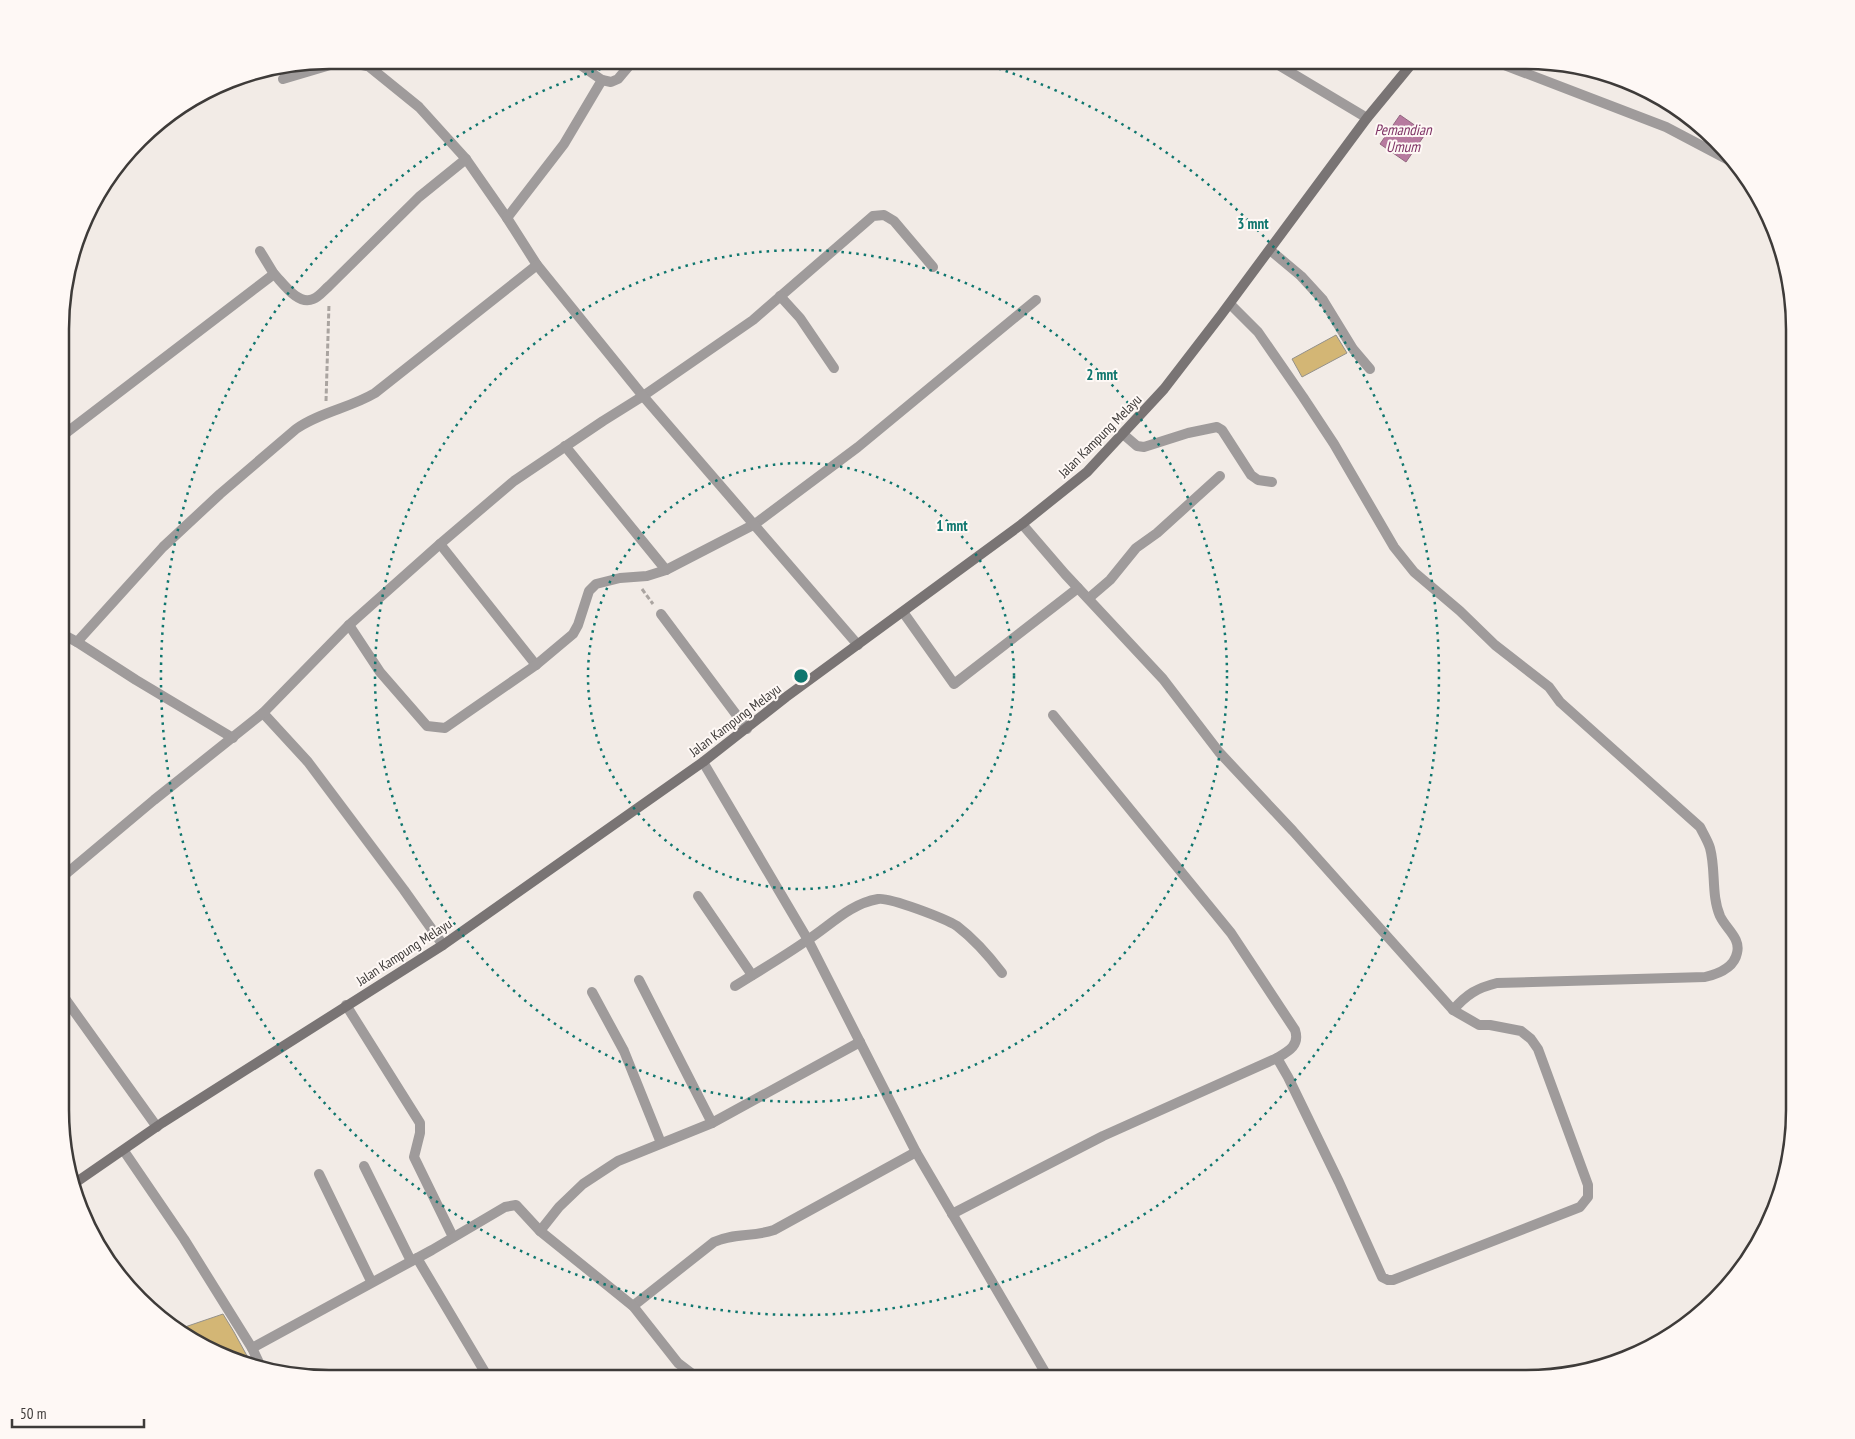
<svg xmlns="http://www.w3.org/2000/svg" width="1855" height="1439" font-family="'PT Sans Narrow',sans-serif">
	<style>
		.water { fill: #b77a9f; stroke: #936780 }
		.building { fill: #d3b675; stroke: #94918a }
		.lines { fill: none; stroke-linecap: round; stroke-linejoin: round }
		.path { stroke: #aaa4a0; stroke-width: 3; stroke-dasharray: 5 2.5; stroke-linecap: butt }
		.minor { stroke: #9f9b9b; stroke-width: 10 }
		.secondary { stroke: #797474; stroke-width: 10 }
		.ring { fill: none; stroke: #0f766e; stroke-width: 2.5; stroke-dasharray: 2.5 5 }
		.labels { text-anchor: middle; stroke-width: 4; stroke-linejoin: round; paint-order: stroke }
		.street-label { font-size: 14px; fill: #3e3b39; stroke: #fef8f5 }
		.water-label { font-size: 15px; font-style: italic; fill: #7f3466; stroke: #fef8f5 }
		.rim { fill: none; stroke: #3e3b39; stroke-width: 2.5 }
		.centre { fill: #0f766e; stroke: #fef8f5; stroke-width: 2.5 }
		.ring-label { font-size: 15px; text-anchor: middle; font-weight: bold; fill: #0f766e; stroke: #fef8f5; stroke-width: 4; stroke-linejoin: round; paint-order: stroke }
	</style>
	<rect width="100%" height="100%" fill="#f2ebe6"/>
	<polygon class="water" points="1400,115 1426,133 1406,162 1380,144"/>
	<g class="building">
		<polygon points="1336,335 1347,353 1302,377 1292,359"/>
		<polygon points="223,1314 234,1332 252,1365 226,1358 179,1329"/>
	</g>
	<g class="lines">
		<g class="path">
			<polyline points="326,401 329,304"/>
			<polyline points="642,589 653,604"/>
		</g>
		<g class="minor">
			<polyline points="361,60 419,107 466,159 507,218 537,265 643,396 753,320 873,216 884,215 894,221 933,267"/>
			<polyline points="573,60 602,80 611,82 618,79 634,60"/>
			<polyline points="1270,60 1367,118"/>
			<polyline points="1494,61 1666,127 1740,166"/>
			<polyline points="283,79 337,63 347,62 367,66"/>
			<polyline points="507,218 564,144 602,80"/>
			<polyline points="1270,250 1301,276 1323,300 1353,349 1370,369"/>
			<polyline points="260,251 274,274"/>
			<polyline points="780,296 800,318 834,368"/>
			<path d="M 1230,304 L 1258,332 L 1303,397 L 1334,444 L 1394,547 L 1414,572 L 1460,611 L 1495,645 L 1549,687 L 1560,702 L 1700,827 C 1703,833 1708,841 1710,848 C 1716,870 1711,895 1720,916 C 1726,929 1741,938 1737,953 C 1734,968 1718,974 1705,977 L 1497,983 C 1477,988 1467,994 1453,1010"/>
			<polyline points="1123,434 1137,446 1144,447 1188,433 1217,427 1222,430 1251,475 1258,480 1272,482"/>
			<path d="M 62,436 L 274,274 C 283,283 298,306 313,299 C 319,297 324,290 329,286 L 419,197 L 466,159"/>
			<polyline points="565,446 666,570"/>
			<polyline points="440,544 536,665"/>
			<polyline points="1089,598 1110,580 1136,548 1157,533 1220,476"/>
			<polyline points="903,612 954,684 1078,588"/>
			<polyline points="661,614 747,729"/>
			<polyline points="349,625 380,672 427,726 445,728 536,665 573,634 578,625 589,591 596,584 620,578 647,576 666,570 755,524 858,447 1036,300"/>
			<polyline points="62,634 77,642 136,680 233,738"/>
			<path d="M 77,642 L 163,547 L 220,494 L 296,429 C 320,412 350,408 375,393 L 537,265"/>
			<polyline points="263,713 308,762 404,890 443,945"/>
			<path d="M 1053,715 L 1231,933 L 1295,1030 C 1300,1045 1289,1051 1277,1058"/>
			<polyline points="703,762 808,940 916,1152 1049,1379"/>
			<polyline points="61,878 154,800 263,713 349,625 440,544 514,481 603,421 643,396 858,645"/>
			<polyline points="698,896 752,975"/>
			<polyline points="639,980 712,1123"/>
			<path d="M 735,986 C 759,971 783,957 806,941 C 830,926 849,904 878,899 C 890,897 946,919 957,926 C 974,939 989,956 1002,973"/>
			<polyline points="592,992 624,1051 661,1143"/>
			<polyline points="61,993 157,1127"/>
			<polyline points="346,1005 420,1123 420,1133 414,1157 453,1237"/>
			<polyline points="124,1151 184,1239 252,1348 261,1367"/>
			<polyline points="364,1166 411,1261"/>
			<polyline points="319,1174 371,1281"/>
			<polyline points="952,1214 1103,1136 1277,1058 1288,1077 1339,1182 1382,1277 1388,1280 1393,1280 1580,1207 1588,1197 1588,1185 1538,1049 1531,1039 1521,1031 1490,1025 1479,1025 1453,1010 1293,831 1219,752 1163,679 1065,574 1022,524"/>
			<polyline points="540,1231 559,1207 583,1184 618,1161 712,1123 860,1042"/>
			<polyline points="417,1258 489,1379"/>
			<path d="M 633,1306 L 714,1242 C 732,1233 754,1237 774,1230 L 916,1152"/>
			<polyline points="252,1348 432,1250 505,1207 516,1205 540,1231 633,1306 678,1363 699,1379"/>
		</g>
		<polyline class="secondary" points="75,1183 162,1123 443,945 703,762 786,697 1022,524 1087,472 1164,389 1221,315 1367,118 1414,61"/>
	</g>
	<g class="ring">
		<circle cx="801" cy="676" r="213"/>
		<circle cx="801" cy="676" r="426"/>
		<path d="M977 62A639 639 0 1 1 630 60"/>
	</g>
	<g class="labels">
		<g class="street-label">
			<text transform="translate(1100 436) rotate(-45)" y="5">Jalan Kampung Melayu</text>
			<text transform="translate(735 720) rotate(-37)" y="5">Jalan Kampung Melayu</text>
			<text transform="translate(404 952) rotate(-33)" y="5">Jalan Kampung Melayu</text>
		</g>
		<g class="water-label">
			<text x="1403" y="135">Pemandian<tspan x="1403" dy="17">Umum</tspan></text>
		</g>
	</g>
	<path d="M0 0H1855V1439H0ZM329 69H1526A260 260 0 0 1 1786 329V1110A260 260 0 0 1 1526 1370H329A260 260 0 0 1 69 1110V329A260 260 0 0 1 329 69Z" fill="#fef8f5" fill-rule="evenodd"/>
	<path class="rim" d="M329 69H1526A260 260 0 0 1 1786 329V1110A260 260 0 0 1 1526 1370H329A260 260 0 0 1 69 1110V329A260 260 0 0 1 329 69Z"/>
	<circle cx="801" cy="676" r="8" class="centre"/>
	<g class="ring-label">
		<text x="1253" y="229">3 mnt</text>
		<text x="1102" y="380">2 mnt</text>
		<text x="952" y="531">1 mnt</text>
	</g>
	<path d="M12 1419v8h132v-8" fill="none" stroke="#3e3b39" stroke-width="2.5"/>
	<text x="20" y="1419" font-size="15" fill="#3e3b39" stroke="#fef8f5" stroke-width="4" paint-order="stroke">50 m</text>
</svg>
